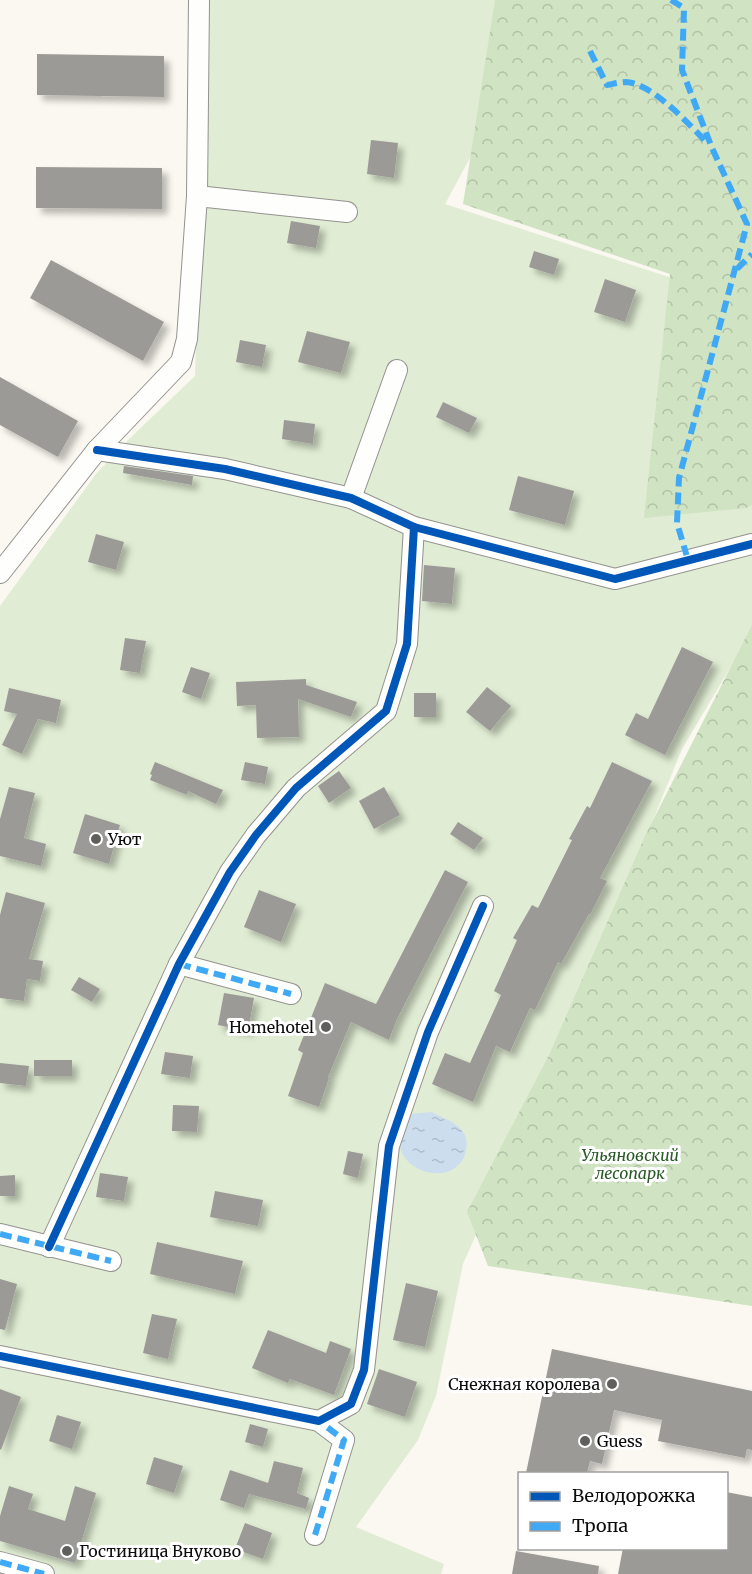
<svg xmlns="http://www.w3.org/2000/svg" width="752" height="1574" font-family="Merriweather,serif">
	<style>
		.grass { fill: #e0ecd3 }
		.forest { fill: url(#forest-crowns) }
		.water { fill: url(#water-ripples) }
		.building { fill: #9c9a96; filter: url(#shadow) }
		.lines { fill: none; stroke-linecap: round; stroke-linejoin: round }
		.minor-casing { stroke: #93928f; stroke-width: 22 }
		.minor { stroke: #fefefd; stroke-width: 20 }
		.quiet { stroke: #3fa9f5; stroke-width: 6; stroke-dasharray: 12 6; stroke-linecap: butt }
		.cycleway-casing { stroke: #fff; stroke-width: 11 }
		.cycleway { stroke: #0057b8; stroke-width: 8 }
		.poi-dot { fill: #5f5f5c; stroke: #fff; stroke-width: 2 }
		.labels { text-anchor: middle; stroke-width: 6; stroke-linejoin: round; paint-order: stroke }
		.poi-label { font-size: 16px; fill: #0c0c0c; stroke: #fff; text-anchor: start }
		.park-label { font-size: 16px; font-style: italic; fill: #295a25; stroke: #fff }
	</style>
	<defs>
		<pattern id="forest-crowns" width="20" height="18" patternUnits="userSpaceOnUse" patternTransform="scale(1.5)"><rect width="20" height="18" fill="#d0e3c2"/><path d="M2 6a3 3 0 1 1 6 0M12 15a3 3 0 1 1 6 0" fill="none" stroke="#b1c2a6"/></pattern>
		<pattern id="water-ripples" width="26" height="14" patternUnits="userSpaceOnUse" patternTransform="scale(1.5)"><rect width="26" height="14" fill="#ccdeee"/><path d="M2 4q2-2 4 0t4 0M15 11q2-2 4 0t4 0" fill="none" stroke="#aebdcb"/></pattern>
		<filter id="shadow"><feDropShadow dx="5.5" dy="5.5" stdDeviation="3" flood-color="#0004"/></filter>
	</defs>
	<rect width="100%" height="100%" fill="#faf8f0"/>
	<polygon class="grass" points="208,0 556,0 445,204 675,279 752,240 752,631 682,749 579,1001 463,1264 436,1396 418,1440 356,1527 444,1564 441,1574 0,1574 0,606 96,474 129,439 195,376"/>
	<g class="forest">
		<polygon points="495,0 752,0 752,505 746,508 644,518 670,274 463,204"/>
		<polygon points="752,625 752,1306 488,1266 467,1212 549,1055 646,834"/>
	</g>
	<path class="water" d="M 432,1112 C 443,1118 456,1122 463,1132 C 467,1137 467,1144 466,1150 C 458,1192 388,1172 401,1131 C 403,1125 407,1119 409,1114 Z"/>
	<g class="building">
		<polygon points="37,54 164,56 164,97 37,95"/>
		<polygon points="371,140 398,143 394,178 367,174"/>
		<polygon points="36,167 162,168 162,209 36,208"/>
		<polygon points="291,221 320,226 316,248 287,243"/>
		<polygon points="534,251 559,259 554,275 529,267"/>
		<polygon points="51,260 164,322 143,361 30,298"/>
		<polygon points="605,279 636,290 625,322 594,312"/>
		<polygon points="307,331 350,342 341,373 298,362"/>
		<polygon points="240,340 266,345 262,367 236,362"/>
		<polygon points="0,377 78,421 58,457 0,425"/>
		<polygon points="443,402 477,418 469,433 436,417"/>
		<polygon points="284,420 315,424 313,444 282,439"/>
		<polygon points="124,466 193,476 192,485 123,473"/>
		<polygon points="518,476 574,491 565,525 509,510"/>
		<polygon points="96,534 124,542 116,570 88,562"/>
		<polygon points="424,565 455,568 452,604 422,601"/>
		<polygon points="125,638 146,641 140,673 120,670"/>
		<polygon points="682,647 713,662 665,755 625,735 636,713 648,719"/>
		<polygon points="191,667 210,673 201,699 182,692"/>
		<polygon points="306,679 306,685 357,702 351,717 298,699 299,737 257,738 256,705 237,706 236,682"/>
		<polygon points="487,687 511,706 490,731 466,712"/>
		<polygon points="9,688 61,700 56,723 38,719 22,754 2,745 17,714 4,711"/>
		<rect x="414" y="693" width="22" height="24"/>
		<polygon points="155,762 223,790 216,804 188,791 187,795 150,780 152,775 150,774"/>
		<polygon points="245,762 268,767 265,784 241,780"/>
		<polygon points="612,762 652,781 600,878 607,881 590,915 589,914 561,964 558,962 535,1010 530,1008 510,1052 496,1046 473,1102 432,1084 445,1053 470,1063 501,995 494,991 517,940 513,938 532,905 538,908 572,840 569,839 587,806 590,808"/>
		<polygon points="339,771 351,788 329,803 318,786"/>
		<polygon points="9,787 35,793 24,838 46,844 41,866 0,856 0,819"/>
		<polygon points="384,787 400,815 374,829 359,801"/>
		<polygon points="85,814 120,825 109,864 73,853"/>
		<polygon points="458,822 483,838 474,850 450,834"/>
		<polygon points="445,870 468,882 397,1019 389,1040 351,1022 328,1077 329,1078 319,1107 288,1096 303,1053 298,1050 325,983 376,1004"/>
		<polygon points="259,890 296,904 281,942 244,927"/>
		<polygon points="6,892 45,903 29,959 43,961 40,981 27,979 24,1001 0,998 0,915"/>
		<polygon points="79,977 100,989 92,1002 71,990"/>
		<polygon points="224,993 254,998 248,1031 218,1025"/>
		<polygon points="165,1052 193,1056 190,1078 161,1074"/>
		<rect x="34" y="1060" width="38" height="16"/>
		<polygon points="0,1063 29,1066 26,1086 0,1083"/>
		<polygon points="173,1105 199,1106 197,1132 172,1131"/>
		<polygon points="348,1151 363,1154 358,1178 343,1174"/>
		<polygon points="100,1173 128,1177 124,1201 96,1197"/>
		<polygon points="15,1175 15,1196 0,1196 0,1176"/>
		<polygon points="215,1191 263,1200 258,1226 210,1217"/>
		<polygon points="157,1242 243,1261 235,1294 150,1274"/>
		<polygon points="0,1279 17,1284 5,1330 0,1329"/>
		<polygon points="406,1283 438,1291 425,1347 393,1340"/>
		<polygon points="152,1314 177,1319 168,1359 143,1353"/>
		<polygon points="268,1330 326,1353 330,1341 351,1349 334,1395 290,1379 288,1383 252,1368"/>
		<polygon points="552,1349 752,1391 752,1450 747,1449 745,1458 658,1441 662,1420 614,1410 602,1464 590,1461 587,1473 526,1473"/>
		<polygon points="379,1369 417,1382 405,1417 367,1404"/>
		<polygon points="0,1389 21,1397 1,1450 0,1449"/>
		<polygon points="57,1415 81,1422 72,1449 49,1441"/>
		<polygon points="250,1424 268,1429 263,1447 245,1442"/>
		<polygon points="154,1457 183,1466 174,1493 146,1484"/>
		<polygon points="274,1461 303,1468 297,1493 309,1498 306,1509 249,1494 244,1508 220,1500 230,1470 268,1483"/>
		<polygon points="9,1486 33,1494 28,1509 65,1521 75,1486 96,1493 75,1563 0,1541 0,1516"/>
		<polygon points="726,1492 752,1497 752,1574 618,1574 623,1548 726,1548"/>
		<polygon points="245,1523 272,1533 263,1559 235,1549"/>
		<polygon points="516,1551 599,1566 598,1574 512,1574"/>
	</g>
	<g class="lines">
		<defs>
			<g id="minor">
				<polyline points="197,196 347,212"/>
				<polyline points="97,450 225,469 351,498 414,527 615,579 752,544"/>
				<polyline points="351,498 397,370"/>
				<polyline points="0,573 97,450 181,362 187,339 197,196 199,0"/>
				<polyline points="179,964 291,994"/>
				<polyline points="0,1234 111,1261"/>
				<polyline points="49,1247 179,964 230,872 256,835 296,788 386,711 407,644 414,527"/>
				<polyline points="0,1356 319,1421 351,1404 364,1370 389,1146 428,1032 483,906"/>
				<polyline points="315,1535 344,1440 319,1421"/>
				<polyline points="0,1562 44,1574"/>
			</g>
		</defs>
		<use href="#minor" class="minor-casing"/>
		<use href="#minor" class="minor"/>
		<g class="quiet">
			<polyline points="671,0 684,8 682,70 712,148 747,224 679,478 677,523 688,560"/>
			<path d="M 590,51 L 607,85 C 613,84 620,82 626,82 C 652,83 691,126 708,144"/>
			<polyline points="737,269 752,254"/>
			<polyline points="179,964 291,994"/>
			<polyline points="0,1234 111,1261"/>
			<polyline points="315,1535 344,1440 319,1421"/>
			<polyline points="0,1562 44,1574"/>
		</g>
		<defs>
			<g id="cycleway">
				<polyline points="97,450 225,469 351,498 414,527 615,579 752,544"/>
				<polyline points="49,1247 179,964 230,872 256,835 296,788 386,711 407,644 414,527"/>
				<polyline points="0,1356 319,1421 351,1404 364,1370 389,1146 428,1032 483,906"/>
			</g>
		</defs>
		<use href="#cycleway" class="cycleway-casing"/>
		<use href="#cycleway" class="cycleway"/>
	</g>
	<g class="poi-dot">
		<circle cx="96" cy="839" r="6"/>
		<circle cx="326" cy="1027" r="6"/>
		<circle cx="612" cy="1384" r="6"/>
		<circle cx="585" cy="1441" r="6"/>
		<circle cx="67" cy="1551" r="6"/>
	</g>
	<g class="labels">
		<g class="poi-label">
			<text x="108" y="845">Уют</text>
			<text x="314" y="1033" text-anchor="end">Homehotel</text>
			<text x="600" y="1390" text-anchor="end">Снежная королева</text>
			<text x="597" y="1447">Guess</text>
			<text x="79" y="1557">Гостиница Внуково</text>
		</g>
		<g class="park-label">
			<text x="630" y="1161">Ульяновский<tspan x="630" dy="18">лесопарк</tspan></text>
		</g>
	</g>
	<rect x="518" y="1472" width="210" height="78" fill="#ffffff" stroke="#9e9e9e" stroke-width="1.5"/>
	<rect x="530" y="1492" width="30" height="9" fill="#0057b8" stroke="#9e9e9e" stroke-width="1.5"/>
	<text x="572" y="1502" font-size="18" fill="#0c0c0c">Велодорожка</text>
	<rect x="530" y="1522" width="30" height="9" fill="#3fa9f5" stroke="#9e9e9e" stroke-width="1.5"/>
	<text x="572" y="1532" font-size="18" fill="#0c0c0c">Тропа</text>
</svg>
